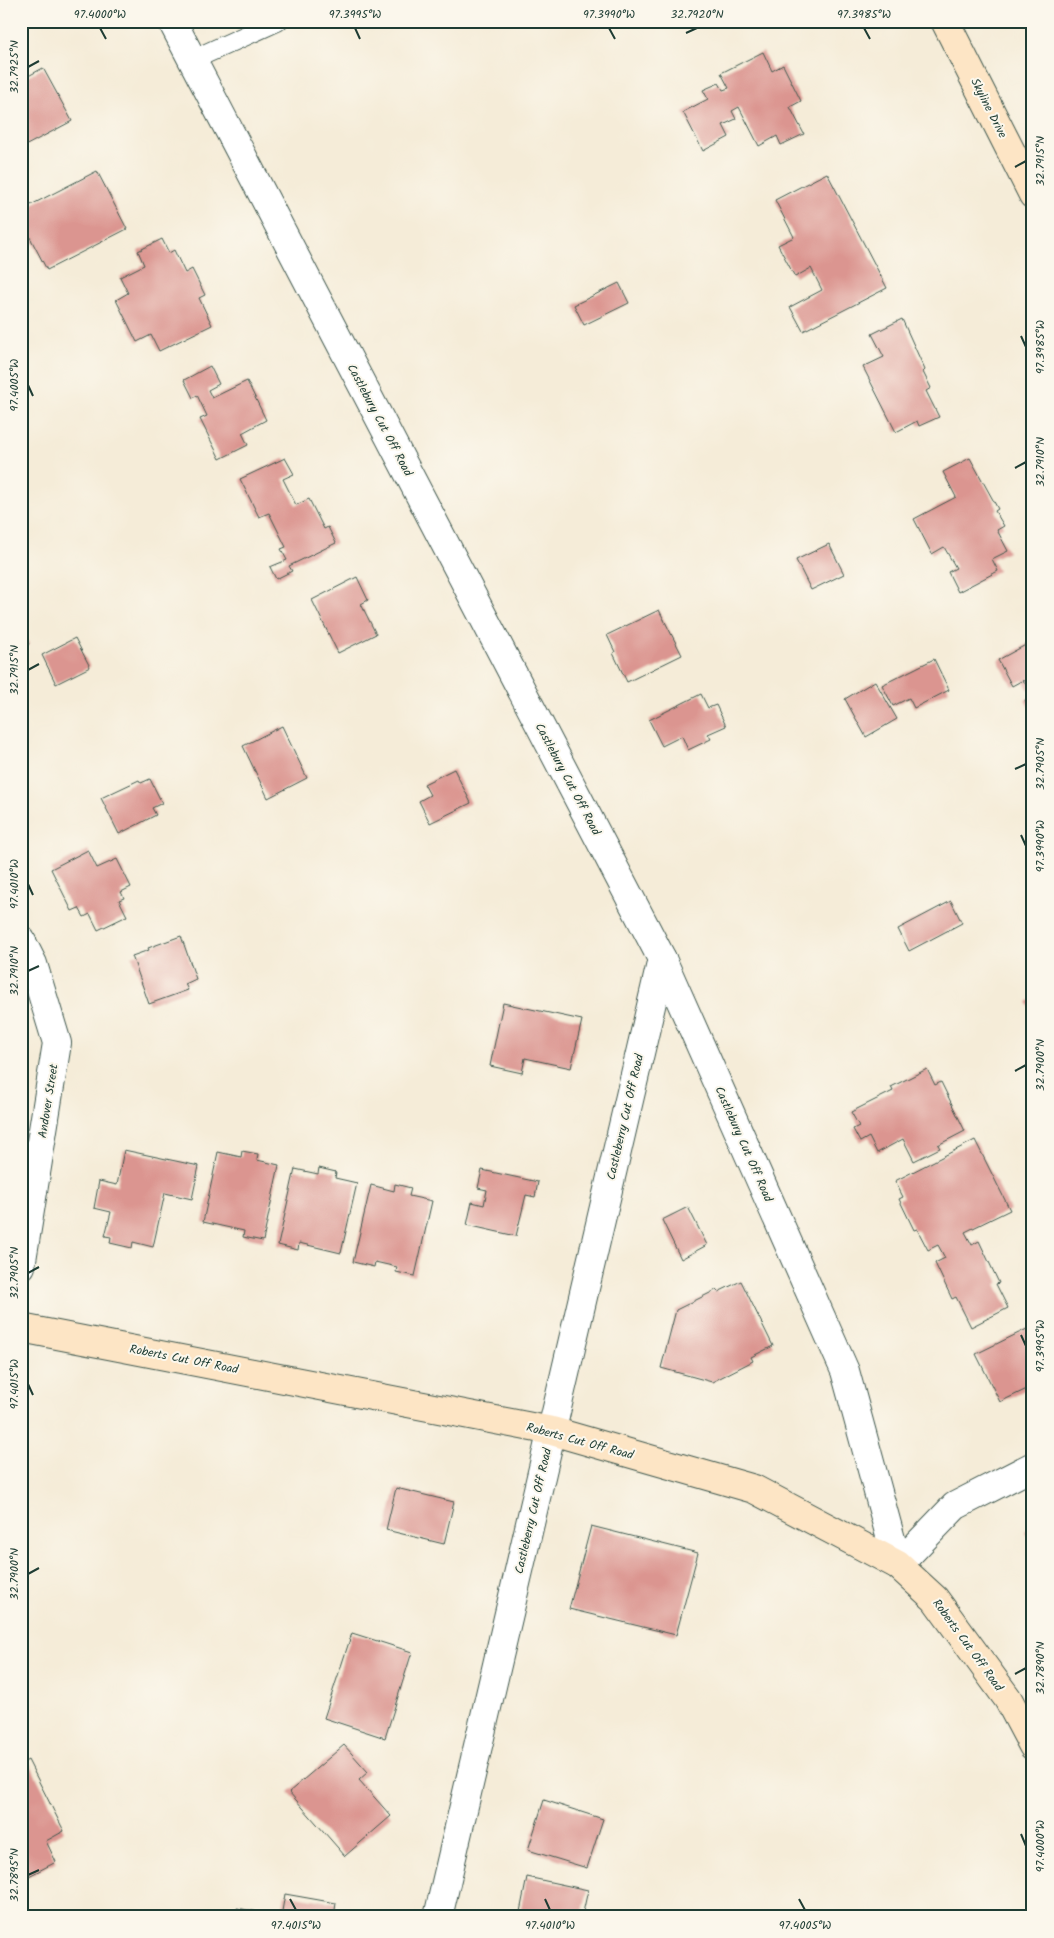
<svg xmlns="http://www.w3.org/2000/svg" width="1054" height="1938" font-family="Kalam,sans-serif">
	<style>
		.building { fill: #db9590 }
		.lines { fill: none; stroke-linecap: round; stroke-linejoin: round }
		.lane-casing { stroke: #3f574d; stroke-width: 21 }
		.street-casing { stroke: #3f574d; stroke-width: 30 }
		.secondary-casing { stroke: #3f574d; stroke-width: 30 }
		.lane { stroke: #fff; stroke-width: 19 }
		.street { stroke: #fff; stroke-width: 28 }
		.secondary { stroke: #fde5c5; stroke-width: 28 }
		.ticks { fill: none; stroke: #1f3d34; stroke-width: 2 }
		.labels { text-anchor: middle; stroke-width: 4; stroke-linejoin: round; paint-order: stroke }
		.street-label { font-size: 12px; fill: #1f3d34; stroke: #fbf7ec }
		.neatline { fill: none; stroke: #1f3d34; stroke-width: 2 }
		.ticks-label { font-size: 12px; text-anchor: middle; fill: #1f3d34 }
	</style>
	<rect width="100%" height="100%" fill="#fbf7ec"/>
	<filter id="ink" filterUnits="userSpaceOnUse"><feTurbulence type="fractalNoise" baseFrequency=".02" numOctaves="2"/><feDisplacementMap in="SourceGraphic" scale="10" xChannelSelector="R" yChannelSelector="G"/><feConvolveMatrix kernelMatrix="1 2 1 2 8 2 1 2 1" color-interpolation-filters="sRGB"/></filter>
	<filter id="wash" filterUnits="userSpaceOnUse"><feTurbulence type="fractalNoise" baseFrequency=".0096" numOctaves="4" result="noise"/><feDisplacementMap in="SourceGraphic" scale="20" xChannelSelector="R" yChannelSelector="G"/><feGaussianBlur stdDeviation="1.12" result="paint"/><feColorMatrix in="noise" values="0 0 0 0 0 0 0 0 0 0 0 0 0 0 0 0 0 1.4 0 .05"/><feComposite in="paint" operator="in"/></filter>
	<g filter="url(#wash)">
		<rect width="100%" height="100%" fill="#f5ecd8"/>
		<g id="blocks">
			<g class="building">
				<polygon points="763,52 772,71 783,65 801,101 790,107 804,134 781,145 777,136 759,146 739,107 732,111 736,119 723,125 729,137 703,151 683,112 708,99 703,90 719,83 723,90 729,88 721,73"/>
				<polygon points="43,68 72,121 21,148 21,80"/>
				<polygon points="97,171 127,229 47,270 21,220 21,210"/>
				<polygon points="827,173 887,288 803,331 790,307 822,290 811,268 795,277 778,245 794,237 775,200"/>
				<polygon points="162,239 169,253 174,250 185,273 192,269 205,295 199,298 212,325 159,351 151,335 137,342 116,300 128,293 120,277 144,265 138,251"/>
				<polygon points="619,283 629,303 584,325 574,305"/>
				<polygon points="902,319 925,370 923,372 931,388 926,391 939,417 919,426 917,421 896,432 863,367 884,357 872,334"/>
				<polygon points="210,366 219,384 208,390 212,398 247,381 266,420 242,433 248,445 220,459 200,419 207,416 197,395 193,398 184,380"/>
				<polygon points="285,458 294,474 283,479 296,505 309,499 324,529 328,527 336,543 289,566 292,571 276,579 270,567 287,560 281,549 286,547 269,513 259,517 240,479"/>
				<polygon points="970,458 998,509 995,511 1004,526 997,530 1008,551 992,559 998,571 958,592 948,572 956,568 944,547 932,554 914,519 956,497 943,472"/>
				<polygon points="829,544 844,574 811,590 796,560"/>
				<polygon points="357,577 368,600 361,604 376,634 338,653 312,600"/>
				<polygon points="659,610 682,655 627,682 613,653 615,652 607,635"/>
				<polygon points="21,631 29,644 21,649"/>
				<polygon points="75,638 90,667 56,684 42,655"/>
				<polygon points="1033,641 1033,714 1025,700 1033,697 1023,680 1012,686 998,660"/>
				<polygon points="934,659 949,690 914,708 909,698 893,706 882,685"/>
				<polygon points="875,681 897,719 866,737 845,699"/>
				<polygon points="701,694 708,708 716,705 726,726 708,734 711,739 688,750 682,736 662,746 649,720"/>
				<polygon points="282,726 307,778 268,798 243,746"/>
				<polygon points="454,769 471,803 430,823 419,801 430,795 424,784"/>
				<polygon points="150,779 162,803 152,808 156,815 119,834 101,798 139,780 141,783"/>
				<polygon points="88,850 97,868 117,859 131,887 121,892 124,898 119,900 127,916 98,930 90,914 84,917 79,908 72,911 51,869"/>
				<polygon points="951,901 962,923 909,951 898,929"/>
				<polygon points="181,936 196,979 185,984 188,990 149,1004 132,956 149,950 148,948"/>
				<polygon points="1033,999 1033,1013 1027,1002"/>
				<polygon points="503,1003 582,1020 571,1068 525,1058 522,1073 490,1066"/>
				<polygon points="927,1069 935,1085 941,1082 965,1131 938,1145 940,1148 914,1161 903,1139 877,1153 869,1137 860,1142 853,1129 859,1126 851,1112 893,1091 891,1087"/>
				<polygon points="975,1140 1010,1210 965,1232 972,1245 979,1241 999,1283 996,1284 1008,1308 971,1327 956,1297 952,1299 935,1263 945,1258 938,1245 928,1250 917,1229 914,1230 899,1199 903,1197 895,1181"/>
				<polygon points="124,1150 199,1166 192,1199 165,1193 153,1247 133,1242 132,1248 110,1243 111,1237 105,1236 111,1212 94,1208 99,1181 117,1185"/>
				<polygon points="242,1151 258,1154 257,1160 279,1165 263,1241 243,1237 244,1231 203,1222 218,1152 241,1157"/>
				<polygon points="319,1168 336,1172 335,1178 357,1183 341,1253 299,1243 298,1250 278,1245 295,1169 318,1174"/>
				<polygon points="482,1170 538,1182 535,1197 526,1195 516,1236 467,1225 472,1202 484,1205 487,1190 478,1188"/>
				<polygon points="395,1184 411,1188 409,1196 432,1201 415,1276 396,1272 397,1267 375,1262 374,1267 353,1262 371,1185 394,1191"/>
				<polygon points="688,1207 707,1245 681,1259 662,1220"/>
				<polygon points="741,1281 773,1346 751,1357 753,1361 712,1382 661,1368 676,1310 716,1290 718,1292"/>
				<polygon points="1033,1326 1033,1386 1000,1402 976,1354"/>
				<polygon points="396,1488 454,1502 444,1544 386,1530"/>
				<polygon points="591,1526 698,1553 676,1635 569,1609"/>
				<polygon points="1033,1527 1033,1547 1025,1531"/>
				<polygon points="352,1633 412,1652 385,1738 324,1718"/>
				<polygon points="344,1745 368,1772 359,1780 391,1816 345,1856 289,1792"/>
				<polygon points="28,1760 64,1831 46,1841 56,1862 21,1880 21,1764"/>
				<polygon points="544,1800 603,1819 587,1868 528,1850"/>
				<polygon points="527,1877 588,1890 582,1917 519,1917"/>
				<polygon points="285,1894 336,1903 334,1917 281,1917"/>
				<polygon points="237,1908 280,1916 279,1917 235,1917"/>
			</g>
		</g>
	</g>
	<g filter="url(#ink)">
		<use href="#blocks" fill-opacity="0" stroke="#3f574d" stroke-width="1"/>
		<g class="lines">
			<defs>
				<polyline id="lane" points="192,60 278,21"/>
				<g id="street">
					<polyline points="172,21 662,959 845,1371 898,1565"/>
					<polyline points="21,940 33,964 57,1043 21,1266"/>
					<polyline points="898,1565 955,1506 1033,1466"/>
					<polyline points="438,1917 662,959"/>
				</g>
				<g id="secondary">
					<polyline points="945,21 1033,195"/>
					<polyline points="21,1328 552,1431 754,1489 898,1565 935,1599 1008,1699 1033,1746"/>
				</g>
			</defs>
			<use href="#lane" class="lane-casing"/>
			<use href="#street" class="street-casing"/>
			<use href="#secondary" class="secondary-casing"/>
			<use href="#lane" class="lane"/>
			<use href="#street" class="street"/>
			<use href="#secondary" class="secondary"/>
		</g>
	</g>
	<path class="ticks" d="M 100,28 L 106,39M 355,28 L 360,39M 609,28 L 615,39M 864,28 L 870,39M 686,33 L 697,28M 28,67 L 39,61M 1015,167 L 1026,161M 1021,336 L 1026,347M 28,385 L 33,396M 1015,468 L 1026,462M 28,670 L 39,664M 1015,769 L 1026,764M 1021,835 L 1026,846M 28,884 L 33,895M 28,971 L 39,966M 1015,1071 L 1026,1065M 28,1273 L 39,1267M 1021,1335 L 1026,1346M 28,1384 L 33,1395M 28,1574 L 39,1568M 1015,1674 L 1026,1668M 1021,1834 L 1026,1846M 28,1875 L 39,1870M 290,1899 L 296,1910M 545,1899 L 550,1910M 799,1899 L 805,1910"/>
	<g class="labels">
		<g class="street-label">
			<text transform="translate(989 108) rotate(63)" y="4">Skyline Drive</text>
			<text transform="translate(380 420) rotate(62)" y="4">Castlebury Cut Off Road</text>
			<text transform="translate(568 779) rotate(62)" y="4">Castlebury Cut Off Road</text>
			<text transform="translate(48 1101) rotate(-81)" y="4">Andover Street</text>
			<text transform="translate(625 1117) rotate(-77)" y="4">Castleberry Cut Off Road</text>
			<text transform="translate(744 1144) rotate(66)" y="4">Castlebury Cut Off Road</text>
			<text transform="translate(184 1359) rotate(11)" y="4">Roberts Cut Off Road</text>
			<text transform="translate(580 1441) rotate(15)" y="4">Roberts Cut Off Road</text>
			<text transform="translate(533 1511) rotate(-77)" y="4">Castleberry Cut Off Road</text>
			<text transform="translate(968 1645) rotate(54)" y="4">Roberts Cut Off Road</text>
		</g>
	</g>
	<rect width="1054" height="1938" fill="none" stroke="#fbf7ec" stroke-width="55"/>
	<rect x="28" y="28" width="998" height="1882" class="neatline"/>
	<g class="ticks-label">
		<text x="100" y="18">97.4000°W</text>
		<text x="355" y="18">97.3995°W</text>
		<text x="609" y="18">97.3990°W</text>
		<text x="697" y="18">32.7920°N</text>
		<text x="864" y="18">97.3985°W</text>
		<text transform="translate(14 67) rotate(-90)" y="4">32.7925°N</text>
		<text transform="translate(1040 161) rotate(-90)" y="4">32.7915°N</text>
		<text transform="translate(1040 347) rotate(-90)" y="4">97.3985°W</text>
		<text transform="translate(14 385) rotate(-90)" y="4">97.4005°W</text>
		<text transform="translate(1040 462) rotate(-90)" y="4">32.7910°N</text>
		<text transform="translate(14 670) rotate(-90)" y="4">32.7915°N</text>
		<text transform="translate(1040 764) rotate(-90)" y="4">32.7905°N</text>
		<text transform="translate(1040 846) rotate(-90)" y="4">97.3990°W</text>
		<text transform="translate(14 884) rotate(-90)" y="4">97.4010°W</text>
		<text transform="translate(14 971) rotate(-90)" y="4">32.7910°N</text>
		<text transform="translate(1040 1065) rotate(-90)" y="4">32.7900°N</text>
		<text transform="translate(14 1273) rotate(-90)" y="4">32.7905°N</text>
		<text transform="translate(1040 1346) rotate(-90)" y="4">97.3995°W</text>
		<text transform="translate(14 1384) rotate(-90)" y="4">97.4015°W</text>
		<text transform="translate(14 1574) rotate(-90)" y="4">32.7900°N</text>
		<text transform="translate(1040 1668) rotate(-90)" y="4">32.7890°N</text>
		<text transform="translate(1040 1846) rotate(-90)" y="4">97.4000°W</text>
		<text transform="translate(14 1875) rotate(-90)" y="4">32.7895°N</text>
		<text x="296" y="1929">97.4015°W</text>
		<text x="550" y="1929">97.4010°W</text>
		<text x="805" y="1929">97.4005°W</text>
	</g>
</svg>
